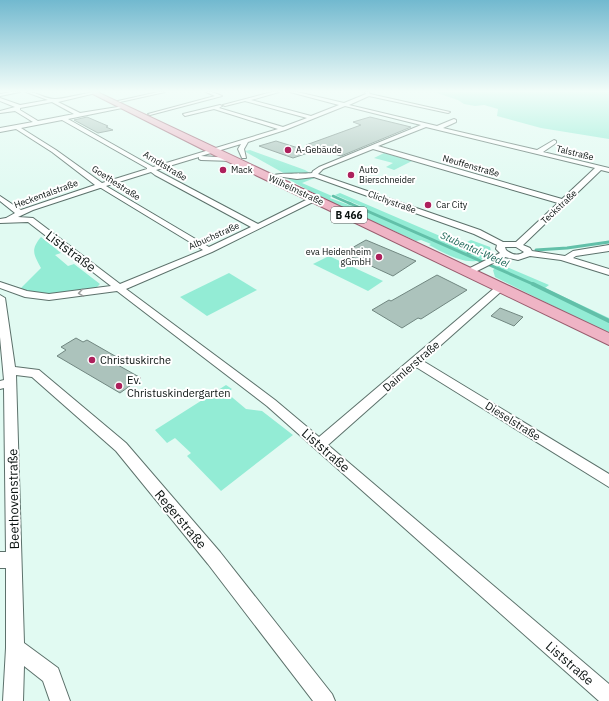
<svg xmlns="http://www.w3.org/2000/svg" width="609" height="701" font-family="'IBM Plex Sans',sans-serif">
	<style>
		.green { fill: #93ecd5 }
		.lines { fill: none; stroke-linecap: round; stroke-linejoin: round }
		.stream-far2 { stroke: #62c0a9; stroke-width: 2.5 }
		.stream-far1 { stroke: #62c0a9; stroke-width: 3 }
		.stream { stroke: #62c0a9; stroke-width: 4 }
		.building { fill: #acc3bc; stroke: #718781 }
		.street-casing { stroke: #5c716b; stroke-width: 2 }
		.primary-casing { stroke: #985b6d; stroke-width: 2 }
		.street { fill: #fff; fill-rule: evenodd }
		.primary { fill: #efb4c5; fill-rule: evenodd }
		.oneway { stroke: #9da09f }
		.poi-dot { fill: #ad205c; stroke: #fff; stroke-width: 1.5 }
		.labels { text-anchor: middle; stroke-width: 4; stroke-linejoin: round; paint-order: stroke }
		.far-poi-label { font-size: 9px; fill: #0a1210; stroke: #fff; text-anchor: start }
		.far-street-label { font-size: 9px; fill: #0a1210; stroke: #fff }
		.shield { fill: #fff; stroke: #545958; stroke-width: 1 }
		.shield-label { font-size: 10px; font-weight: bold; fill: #0a1210 }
		.far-water-label { font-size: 10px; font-style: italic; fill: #176353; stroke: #fff }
		.poi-label { font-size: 11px; fill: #0a1210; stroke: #fff; text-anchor: start }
		.street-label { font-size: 11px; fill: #0a1210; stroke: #fff }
		.near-street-label { font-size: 13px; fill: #0a1210; stroke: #fff }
	</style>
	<rect width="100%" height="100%" fill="#e1faf2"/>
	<g class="green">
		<polygon points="434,92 609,92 609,139 541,128 497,116 498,109 484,105 475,106 464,104 458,100"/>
		<polygon points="250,150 305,170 310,173 287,175 244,151"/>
		<polygon points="384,153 412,161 394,170 386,167 393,163 374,158"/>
		<path d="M 317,177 L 302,183 L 332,196 L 330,198 L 357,208 L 361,206 L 335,195 L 340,193 L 461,245 L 471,240 L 490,247 L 491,251 C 477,273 446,254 429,245 L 431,244 L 421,240 L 416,241 L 324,199 L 288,179 Z"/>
		<path d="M 41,237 L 61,253 L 55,255 L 68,266 L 74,264 L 100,284 L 95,289 C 71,292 43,300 20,289 L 41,268 C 34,255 30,250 41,237 Z"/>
		<polygon points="329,256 383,281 368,291 313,264"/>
		<polygon points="500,264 549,285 545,288 609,318 609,334 495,277 493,270"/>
		<polygon points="229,273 257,290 207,316 180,297"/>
		<polygon points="226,385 232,389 227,393 246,409 262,411 293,435 221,491 187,456 191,453 175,438 167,443 155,430"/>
	</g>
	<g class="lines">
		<polyline class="stream-far2" points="333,196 351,204"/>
		<g class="stream-far1">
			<polyline points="349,203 535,285"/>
			<polyline points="536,250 567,248 609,242"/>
			<polyline points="468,253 485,253"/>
		</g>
		<polyline class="stream" points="533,284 609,321"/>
	</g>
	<g class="building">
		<polygon points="87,117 108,126 106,127 113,130 98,133 74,120"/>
		<polygon points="370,117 411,127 341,156 306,145 361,125 353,122"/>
		<polygon points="276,141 311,152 293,158 259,146"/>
		<polygon points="366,240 416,261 393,276 343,253"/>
		<polygon points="437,275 467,290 421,319 418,318 402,328 372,310 389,300 391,301"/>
		<polygon points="500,308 523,317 514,326 491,316"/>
		<polygon points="76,338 83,342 87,340 122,360 116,364 141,378 120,393 57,356 66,350 61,347"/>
	</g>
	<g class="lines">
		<defs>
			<g id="street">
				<polygon points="11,92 20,92 0,96 0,94"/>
				<path d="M 26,92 C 36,91 46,100 56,99 C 71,98 85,92 100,92 L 58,102 L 80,113 L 124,106 L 122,108 L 68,119 L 153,167 L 278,129 L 214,109 L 185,116 L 183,114 L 220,105 L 222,106 L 219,108 L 283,127 L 307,118 L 245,101 L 225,106 L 223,105 L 272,92 L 279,92 L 251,100 L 311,116 L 339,105 L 290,92 L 297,92 L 344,103 L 366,94 L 365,92 L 369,92 L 370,94 L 450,112 L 448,113 L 369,96 L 349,105 L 437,126 L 454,119 L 456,120 L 456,122 L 443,128 L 537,150 L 554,140 L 556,141 L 556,143 L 543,152 L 609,168 L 609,172 L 601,170 L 523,245 L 530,248 L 532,251 L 565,256 L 573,251 L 609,245 L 609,251 L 576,256 L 573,258 L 609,269 L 609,275 L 561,260 L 530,256 L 518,260 L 505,257 L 469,275 L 465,272 L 466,270 L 500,253 L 496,249 L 497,245 L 474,234 L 314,177 L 297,179 L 276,176 L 275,175 C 278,173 304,174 312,173 L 313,171 L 319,167 L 421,125 L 345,106 L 285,130 L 248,142 L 244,149 L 246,158 L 242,158 L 238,149 L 241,144 L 201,156 L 231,158 L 234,160 L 233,161 L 201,160 L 199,159 L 199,157 L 156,170 L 258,224 L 312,197 L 318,197 L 319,199 L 212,252 L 126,289 L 275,400 L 319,437 L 498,285 L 504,285 L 506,287 L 504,289 L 423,361 L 609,474 L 609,487 L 416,367 L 328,445 L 609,684 L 609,701 L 599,701 L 267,406 L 117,291 L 49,300 L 25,297 L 0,288 L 0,282 L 27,291 L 49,294 L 111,286 L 28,222 L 0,223 L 0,219 L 6,218 L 15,213 L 0,201 L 0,196 L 21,210 L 95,185 L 52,152 L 16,129 L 0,132 L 0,128 L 33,122 L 15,111 L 0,113 L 0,111 L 15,107 L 0,101 L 0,98 L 20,105 L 48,100 ZM 52,102 L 74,114 L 38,121 L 20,110 L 20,108 ZM 62,120 L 147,168 L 147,169 L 102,183 L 56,150 L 21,128 ZM 426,127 L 595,168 L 562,199 L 378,146 ZM 373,149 L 558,203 L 516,242 L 503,242 L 480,230 L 318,174 L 323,169 ZM 151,172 L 155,175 L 251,227 L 209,247 L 106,186 ZM 100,188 L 101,188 L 203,250 L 120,284 L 33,218 L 18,217 L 33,210 ZM 505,247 L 516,247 L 524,252 C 517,257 511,254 506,250 Z"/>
				<polygon points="158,92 165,92 120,102 118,101"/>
				<polygon points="206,92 212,92 222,96 150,115 148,114 215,96"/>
				<polygon points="0,295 5,298 15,367 39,370 126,443 220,552 332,694 335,701 313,701 208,564 116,451 32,377 16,375 24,643 58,668 70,701 50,701 43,681 24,666 23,701 3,701 6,648 6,568 0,568 0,552 6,552 4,388 0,389 0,381 4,380 0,337"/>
			</g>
			<polygon id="primary" points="89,92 97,92 609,333 609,345 216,156"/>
		</defs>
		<use href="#street" class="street-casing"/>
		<use href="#primary" class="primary-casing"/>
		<use href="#street" class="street"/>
		<use href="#primary" class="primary"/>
	</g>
	<defs><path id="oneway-chevron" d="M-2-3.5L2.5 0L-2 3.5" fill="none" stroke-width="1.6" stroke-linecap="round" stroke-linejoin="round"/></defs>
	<use class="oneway" href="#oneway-chevron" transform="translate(81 293) rotate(171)"/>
	<linearGradient id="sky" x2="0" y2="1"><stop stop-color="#72b9cf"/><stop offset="0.48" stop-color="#f2fdf9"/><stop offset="1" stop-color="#f2fdf9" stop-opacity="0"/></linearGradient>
	<rect width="609" height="190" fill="url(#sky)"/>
	<g class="poi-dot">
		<circle cx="288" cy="150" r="4"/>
		<circle cx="223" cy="170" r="4"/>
		<circle cx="351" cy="175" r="4"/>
		<circle cx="428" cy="205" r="4"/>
		<circle cx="379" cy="257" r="4"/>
		<circle cx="92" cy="360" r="4"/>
		<circle cx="119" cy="386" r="4"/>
	</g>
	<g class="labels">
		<g class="far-poi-label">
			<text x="296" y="153">A-Gebäude</text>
			<text x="231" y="173">Mack</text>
			<text x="359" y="173">Auto<tspan x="359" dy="10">Bierschneider</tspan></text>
			<text x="436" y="208">Car City</text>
			<text x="371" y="255" text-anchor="end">eva Heidenheim<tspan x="371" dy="10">gGmbH</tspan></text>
		</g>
		<g class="far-street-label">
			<text transform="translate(575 153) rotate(14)" y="3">Talstraße</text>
			<text transform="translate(165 166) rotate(31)" y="3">Arndtstraße</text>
			<text transform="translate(471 166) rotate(16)" y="3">Neuffenstraße</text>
			<text transform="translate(116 183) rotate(33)" y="3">Goethestraße</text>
			<text transform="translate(296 190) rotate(25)" y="3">Wilhelmstraße</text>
			<text transform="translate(46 194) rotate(-20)" y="3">Heckentalstraße</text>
			<text transform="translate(392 202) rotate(20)" y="3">Clichystraße</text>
			<text transform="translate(559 207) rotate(-43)" y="3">Teckstraße</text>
			<text transform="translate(214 236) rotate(-24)" y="3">Albuchstraße</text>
		</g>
		<rect class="shield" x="331" y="207" width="36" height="16" rx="3"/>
		<g class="shield-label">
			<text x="349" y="219">B 466</text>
		</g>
		<g class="far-water-label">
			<text transform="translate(475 249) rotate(24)" y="4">Stubental-Wedel</text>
		</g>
		<g class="poi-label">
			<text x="100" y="364">Christuskirche</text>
			<text x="127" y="384">Ev.<tspan x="127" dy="13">Christuskindergarten</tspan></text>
		</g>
		<g class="street-label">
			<text transform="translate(411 366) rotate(-41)" y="4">Daimlerstraße</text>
			<text transform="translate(513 421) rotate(32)" y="4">Dieselstraße</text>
		</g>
		<g class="near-street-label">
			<text transform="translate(71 251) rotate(37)" y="5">Liststraße</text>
			<text transform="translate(326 450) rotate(41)" y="5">Liststraße</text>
			<text transform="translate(13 499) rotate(-91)" y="5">Beethovenstraße</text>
			<text transform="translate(181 519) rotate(50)" y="5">Regerstraße</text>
			<text transform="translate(570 663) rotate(41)" y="5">Liststraße</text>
		</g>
	</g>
</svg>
